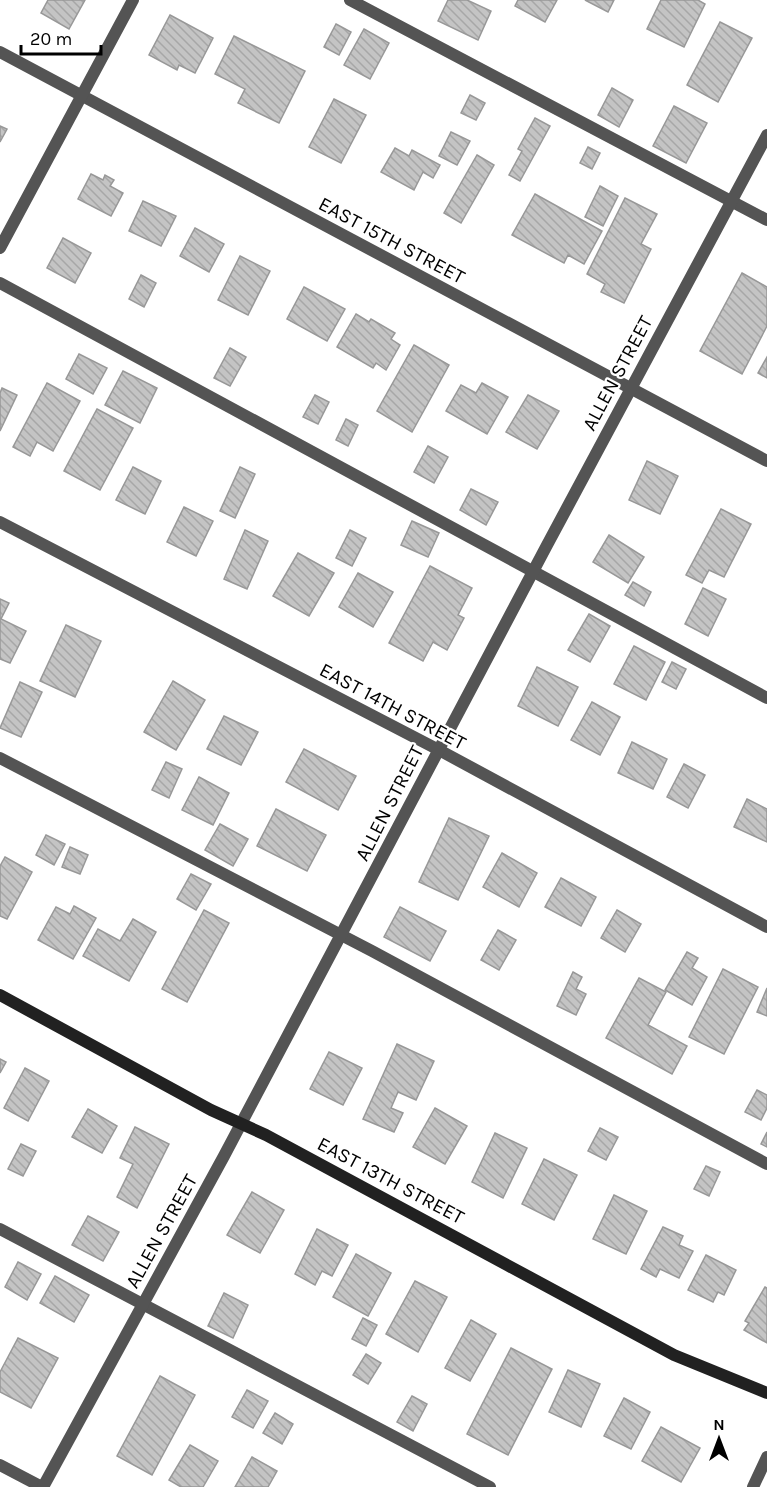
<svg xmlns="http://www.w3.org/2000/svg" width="767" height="1487" font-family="Karla,sans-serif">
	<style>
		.building { fill: url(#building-back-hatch); stroke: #989898; stroke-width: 1.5 }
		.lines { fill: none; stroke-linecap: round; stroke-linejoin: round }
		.lane { stroke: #545454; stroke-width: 12 }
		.street { stroke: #545454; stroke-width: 12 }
		.secondary { stroke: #212121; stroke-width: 12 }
		.labels { text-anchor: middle; stroke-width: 4.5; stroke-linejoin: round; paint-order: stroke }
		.street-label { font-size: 20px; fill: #000; stroke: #fff }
	</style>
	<defs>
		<pattern id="building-back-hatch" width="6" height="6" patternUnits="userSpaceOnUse" patternTransform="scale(1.5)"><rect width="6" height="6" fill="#c4c4c4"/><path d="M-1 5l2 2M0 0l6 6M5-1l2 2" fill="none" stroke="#a7a7a7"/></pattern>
	</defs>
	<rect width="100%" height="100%" fill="#fff"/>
	<g class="building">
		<polygon points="48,0 85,0 69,29 41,13"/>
		<polygon points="448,0 467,0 491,11 478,40 438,21"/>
		<polygon points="518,0 557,0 545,22 515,6"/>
		<polygon points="585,0 614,0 608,12"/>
		<polygon points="661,0 698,0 705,4 684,47 647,29"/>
		<polygon points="170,15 213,38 195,73 179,65 177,70 149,55"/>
		<polygon points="720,22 752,38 718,102 687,85"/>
		<polygon points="336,24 351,32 339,55 324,47"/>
		<polygon points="364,29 389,43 370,79 344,65"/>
		<polygon points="234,36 305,71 279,123 238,103 245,89 215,74"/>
		<polygon points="612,88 633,100 619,127 598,115"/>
		<polygon points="470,95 485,103 476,120 461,113"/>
		<polygon points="334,99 366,115 341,163 309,147"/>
		<polygon points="674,106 707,123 686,163 653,146"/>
		<polygon points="535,118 550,126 520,181 509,175 522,151 518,149"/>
		<polygon points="0,126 7,129 0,142"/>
		<polygon points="451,132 470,141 457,165 439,156"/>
		<polygon points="588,147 600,153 592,169 580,163"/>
		<polygon points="395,148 409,156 412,150 440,165 433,178 423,172 414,190 381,172"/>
		<polygon points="477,155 494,165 461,223 444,213"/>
		<polygon points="91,174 103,180 105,175 114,180 110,186 123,193 111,216 78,199"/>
		<polygon points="600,186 618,196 603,226 585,217"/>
		<polygon points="535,194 602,231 584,264 568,255 564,263 512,235"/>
		<polygon points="625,198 657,214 641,244 651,249 624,303 601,292 605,284 587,274"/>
		<polygon points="143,201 176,216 161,246 129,231"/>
		<polygon points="195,228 224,244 209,272 180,256"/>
		<polygon points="63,238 91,253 75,283 47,268"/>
		<polygon points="240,256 270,271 248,315 218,300"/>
		<polygon points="742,273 767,287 767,326 742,374 700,351"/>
		<polygon points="141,275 156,283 144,307 129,299"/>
		<polygon points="304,287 345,309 327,341 287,319"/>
		<polygon points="356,314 369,322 371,319 395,333 391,339 400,345 386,370 376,363 373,368 337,347"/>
		<polygon points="414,345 449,365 412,432 377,411"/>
		<polygon points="230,348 246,357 230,386 214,378"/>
		<polygon points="79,354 107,368 93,394 66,379"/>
		<polygon points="767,357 767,378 758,373"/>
		<polygon points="123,371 157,388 140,423 105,405"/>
		<polygon points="47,383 80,401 53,451 37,442 30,456 13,447"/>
		<polygon points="482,383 508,397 487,434 446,411 461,385 476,393"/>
		<polygon points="2,388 17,395 0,431 0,393"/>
		<polygon points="315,395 329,402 318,424 303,417"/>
		<polygon points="528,395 559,411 537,449 506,432"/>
		<polygon points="97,409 133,428 100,490 64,471"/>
		<polygon points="346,419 358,425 348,446 336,440"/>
		<polygon points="428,446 448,457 434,483 414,472"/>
		<polygon points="647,461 678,476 660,514 629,500"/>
		<polygon points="133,467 161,481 145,514 116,500"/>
		<polygon points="240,467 255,474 235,518 220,511"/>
		<polygon points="471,489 498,502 486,525 460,510"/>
		<polygon points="184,507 213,521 196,556 167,542"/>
		<polygon points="721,509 751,524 724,577 709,570 702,583 686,575"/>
		<polygon points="412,521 439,533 428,557 401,545"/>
		<polygon points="245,530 268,541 247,589 224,579"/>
		<polygon points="350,530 366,538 352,566 336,558"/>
		<polygon points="609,535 644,557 628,583 593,562"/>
		<polygon points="298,553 334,573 309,616 273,596"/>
		<polygon points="430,566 472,588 458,615 464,618 447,650 433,642 423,661 389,643"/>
		<polygon points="358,573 393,592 373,627 339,607"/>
		<polygon points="633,582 651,592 644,606 625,595"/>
		<polygon points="703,588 726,599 708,636 685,624"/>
		<polygon points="0,599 9,603 1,619 26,631 10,663 0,659"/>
		<polygon points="589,614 610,626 590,662 568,650"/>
		<polygon points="66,625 101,641 75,697 40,681"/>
		<polygon points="634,646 665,662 646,700 614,684"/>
		<polygon points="672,662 686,669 676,689 662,682"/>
		<polygon points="537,667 578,687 558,726 518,706"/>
		<polygon points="173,681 205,700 176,750 144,732"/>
		<polygon points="20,682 42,692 21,737 0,728"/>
		<polygon points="592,702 620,717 600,755 571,740"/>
		<polygon points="224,716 258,732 241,765 207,749"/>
		<polygon points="632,742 667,759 653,789 618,773"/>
		<polygon points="304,749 356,776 338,810 286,782"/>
		<polygon points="166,762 182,769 169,798 152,790"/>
		<polygon points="684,764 705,775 688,808 667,797"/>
		<polygon points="199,777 229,793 213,825 182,810"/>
		<polygon points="747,799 767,809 767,842 734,827"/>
		<polygon points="276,809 326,835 307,871 257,846"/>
		<polygon points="449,818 489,836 458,900 419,882"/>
		<polygon points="220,824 248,839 233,866 205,850"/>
		<polygon points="46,835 65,844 54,865 36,855"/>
		<polygon points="70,847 88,855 80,874 62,867"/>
		<polygon points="502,853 537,873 519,907 483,887"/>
		<polygon points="5,857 32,872 7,919 0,916 0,866"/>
		<polygon points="191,874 211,884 196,910 177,899"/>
		<polygon points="561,878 596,897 581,926 545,907"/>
		<polygon points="74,906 96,918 73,959 38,940 56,907 70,914"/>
		<polygon points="400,907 446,931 430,961 384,937"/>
		<polygon points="204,910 229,923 187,1002 162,989"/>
		<polygon points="617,910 641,924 625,952 601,938"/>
		<polygon points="133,919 156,932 129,981 83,956 98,929 120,941"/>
		<polygon points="498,930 516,940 499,970 481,960"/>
		<polygon points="687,952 698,958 692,968 707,977 692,1005 665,990"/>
		<polygon points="723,969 758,987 724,1054 689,1037"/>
		<polygon points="573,972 582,977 576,989 586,994 576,1015 557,1006"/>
		<polygon points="639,978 666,992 648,1025 687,1046 672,1074 606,1038"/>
		<polygon points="767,988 767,1016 757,1012"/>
		<polygon points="397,1044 434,1061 416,1100 398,1092 391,1108 403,1113 394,1132 363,1119"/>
		<polygon points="329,1052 362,1068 343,1105 310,1089"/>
		<polygon points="0,1059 6,1062 0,1073"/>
		<polygon points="25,1068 49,1081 28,1121 4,1108"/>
		<polygon points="757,1090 767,1095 767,1108 761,1120 745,1112"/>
		<polygon points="435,1108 467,1126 445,1164 413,1147"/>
		<polygon points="88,1109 117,1126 102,1153 72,1137"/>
		<polygon points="135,1127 169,1144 137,1208 117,1197 133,1164 120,1158"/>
		<polygon points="600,1128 618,1137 606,1160 588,1151"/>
		<polygon points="767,1132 767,1147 761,1144"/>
		<polygon points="495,1133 527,1148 503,1198 472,1182"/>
		<polygon points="21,1144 36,1151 23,1176 8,1169"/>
		<polygon points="544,1159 577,1175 554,1220 522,1204"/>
		<polygon points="706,1166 720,1172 709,1196 694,1189"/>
		<polygon points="252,1192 284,1210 260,1253 227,1235"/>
		<polygon points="614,1195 647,1211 626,1254 593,1239"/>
		<polygon points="88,1216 119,1232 103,1261 72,1245"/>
		<polygon points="663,1227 683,1236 679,1245 693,1251 679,1278 660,1269 656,1277 641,1269"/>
		<polygon points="317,1229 348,1245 332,1276 322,1271 315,1285 295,1274"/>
		<polygon points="356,1254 391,1273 368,1316 333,1297"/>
		<polygon points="706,1255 736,1270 724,1295 718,1292 713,1302 688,1290"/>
		<polygon points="18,1262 41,1274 27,1300 5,1287"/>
		<polygon points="55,1276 89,1295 74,1322 40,1303"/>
		<polygon points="415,1281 447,1297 418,1352 386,1334"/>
		<polygon points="765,1287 767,1288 767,1343 744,1330 749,1323 745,1321"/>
		<polygon points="224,1293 248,1305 233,1338 208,1326"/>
		<polygon points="363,1318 377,1325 366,1346 352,1339"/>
		<polygon points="471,1320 496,1334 470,1381 445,1368"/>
		<polygon points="18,1338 58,1358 31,1408 0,1392 0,1372"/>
		<polygon points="511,1348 552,1369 508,1455 467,1434"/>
		<polygon points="366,1354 381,1363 368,1384 353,1375"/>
		<polygon points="568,1370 600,1384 581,1427 549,1412"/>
		<polygon points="160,1376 195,1395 152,1475 117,1456"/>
		<polygon points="247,1390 268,1401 253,1428 232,1417"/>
		<polygon points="412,1396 427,1404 413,1431 397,1422"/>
		<polygon points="624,1398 650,1412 631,1449 604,1436"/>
		<polygon points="275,1413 293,1424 282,1444 263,1433"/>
		<polygon points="661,1427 700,1448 681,1482 642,1461"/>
		<polygon points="190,1445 218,1461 203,1487 181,1487 169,1480"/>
		<polygon points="252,1457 277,1471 268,1487 235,1487"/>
	</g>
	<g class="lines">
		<g class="lane">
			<polyline points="350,0 767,220"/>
			<polyline points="0,283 767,698"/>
			<polyline points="0,758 372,951 767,1164"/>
			<polyline points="0,1229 490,1487"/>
		</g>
		<g class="street">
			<polyline points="0,52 767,461"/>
			<polyline points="0,248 133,0"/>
			<polyline points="0,522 439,750 767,927"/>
			<polyline points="0,1465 42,1487"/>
			<polyline points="43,1487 224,1156 546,547 767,135"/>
			<polyline points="753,1487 767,1457"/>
		</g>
		<polyline class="secondary" points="0,995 211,1110 266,1135 674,1355 767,1393"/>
	</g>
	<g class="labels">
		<g class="street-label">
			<text transform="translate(392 240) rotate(28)" y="7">EAST 15TH STREET</text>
			<text transform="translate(617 373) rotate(-62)" y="7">ALLEN STREET</text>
			<text transform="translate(393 706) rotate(28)" y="7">EAST 14TH STREET</text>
			<text transform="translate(389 803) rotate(-63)" y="7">ALLEN STREET</text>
			<text transform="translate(391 1180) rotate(28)" y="7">EAST 13TH STREET</text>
			<text transform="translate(161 1231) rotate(-61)" y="7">ALLEN STREET</text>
		</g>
	</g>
	<g transform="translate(719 1439)" stroke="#ffffff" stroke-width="4.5" paint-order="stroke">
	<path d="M0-4.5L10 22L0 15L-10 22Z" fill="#000000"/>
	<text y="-9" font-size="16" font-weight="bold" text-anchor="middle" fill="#000000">N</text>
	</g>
	<path d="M21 45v9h80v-9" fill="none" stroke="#000000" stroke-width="3"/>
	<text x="30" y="45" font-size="18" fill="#000000" stroke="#ffffff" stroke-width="4.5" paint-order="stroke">20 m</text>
</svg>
